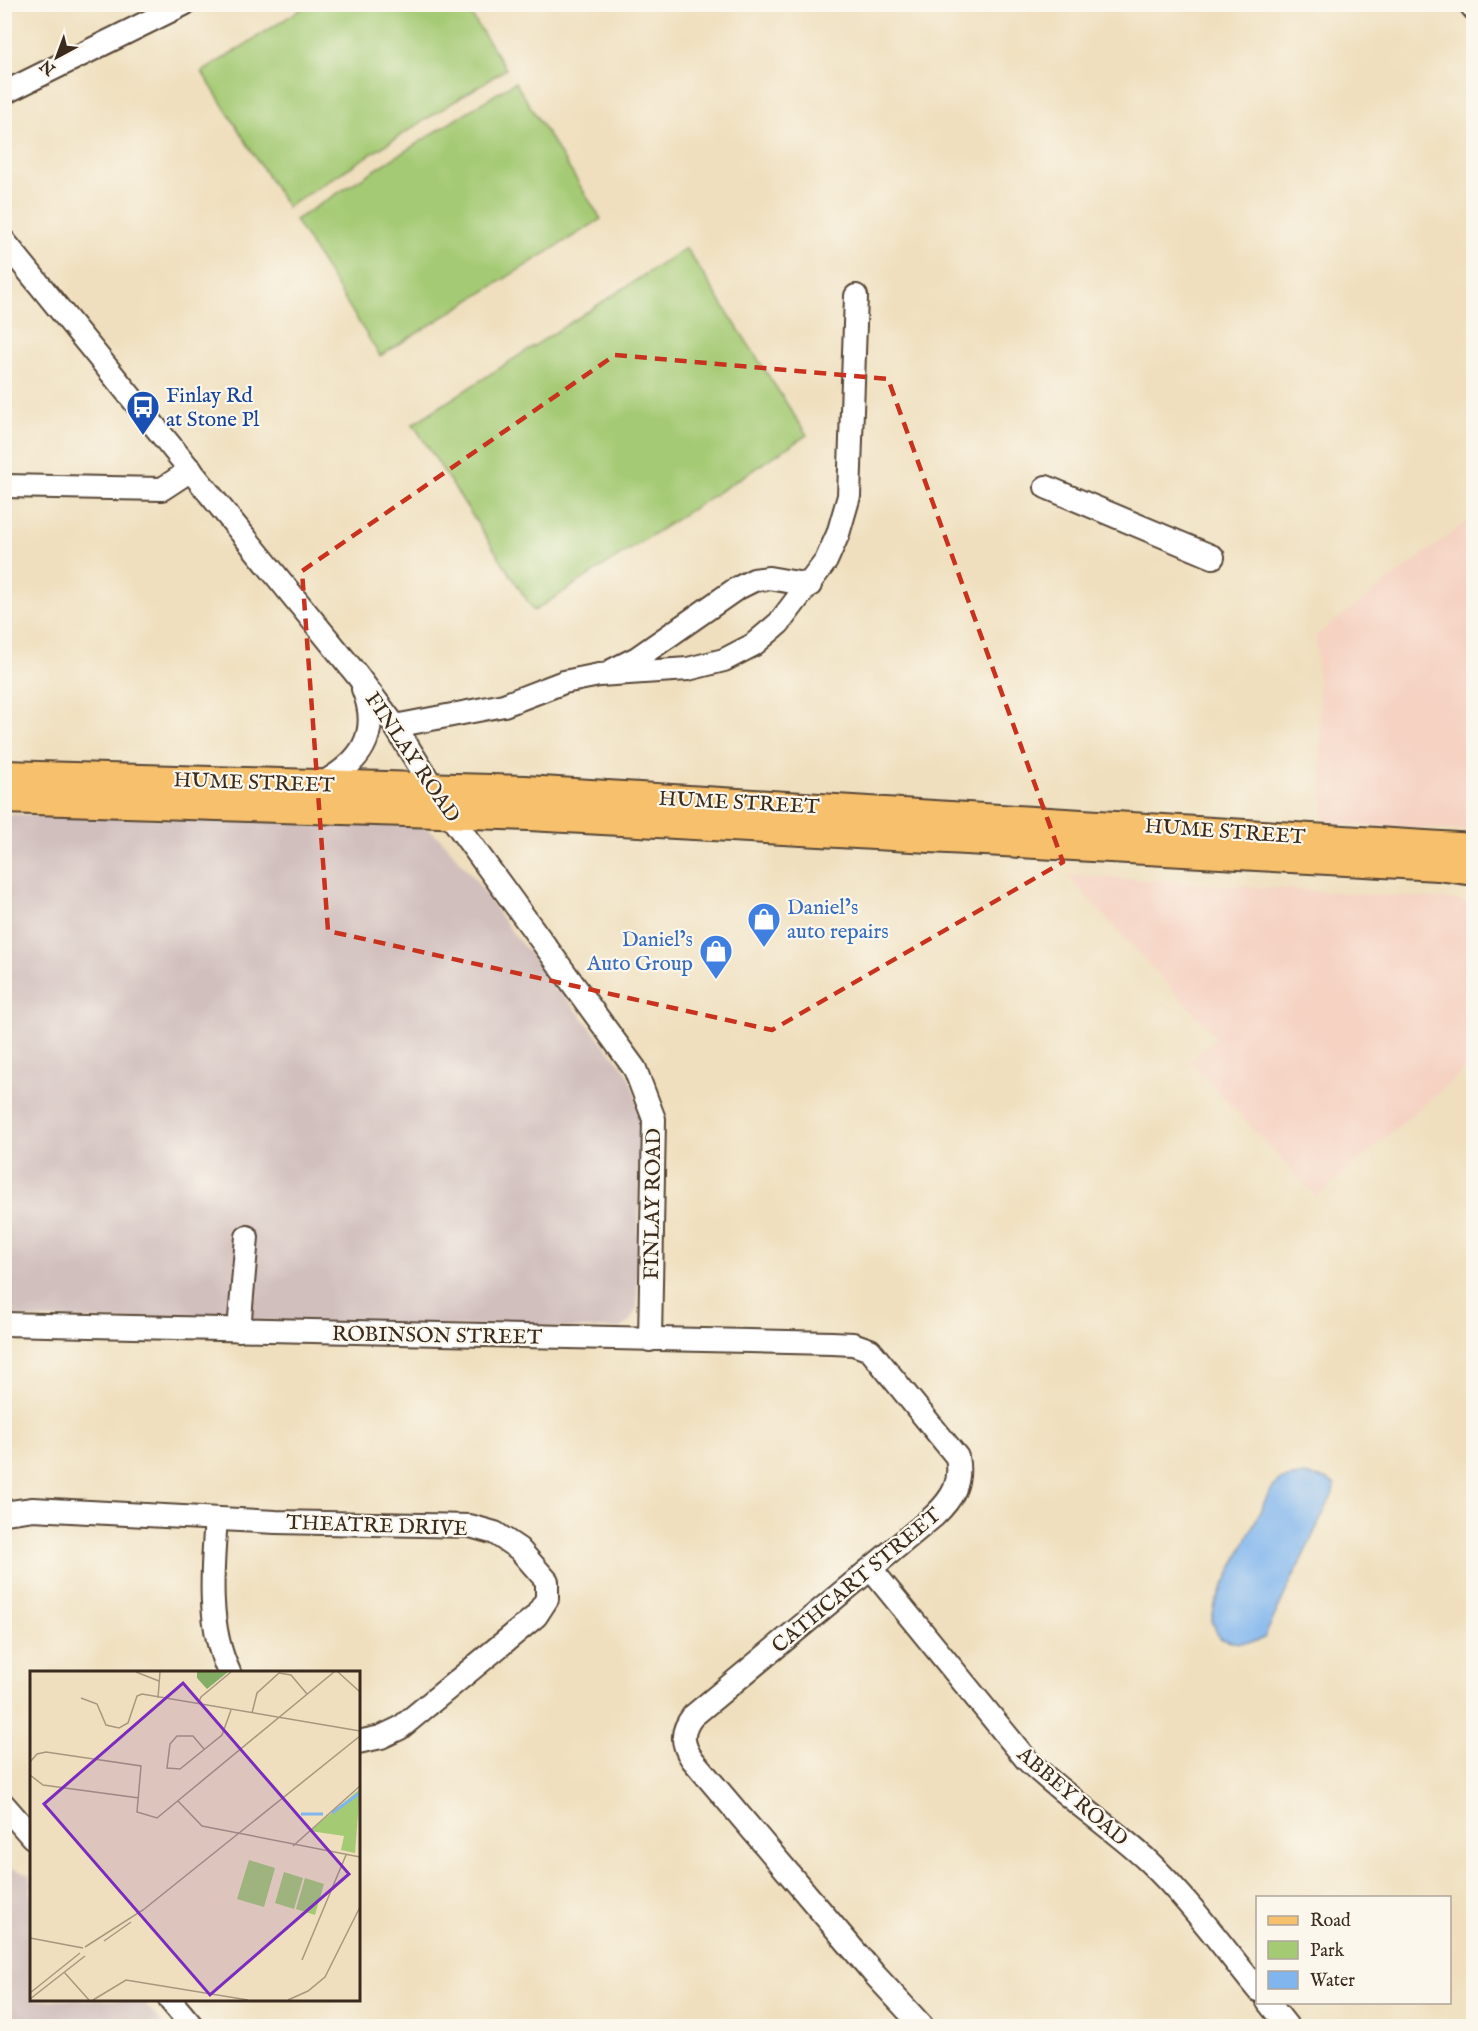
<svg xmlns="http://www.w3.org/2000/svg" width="1478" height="2031" font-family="'IM FELL English',serif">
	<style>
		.built { fill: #f5d2c2 }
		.industrial { fill: #d1bfbd }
		.green { fill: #a5ca74; stroke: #707a49; stroke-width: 1.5 }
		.water { fill: #80b5ee; stroke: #5e7086; stroke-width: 1.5 }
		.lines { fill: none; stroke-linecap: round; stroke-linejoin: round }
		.minor-casing { stroke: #564536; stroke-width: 26 }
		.major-casing { stroke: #564536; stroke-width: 32 }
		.minor { stroke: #fff; stroke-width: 22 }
		.major { stroke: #f7c06c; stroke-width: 28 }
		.marked { fill: none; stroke: #c8321e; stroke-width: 4.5; stroke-dasharray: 12 8; stroke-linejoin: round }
		.labels { text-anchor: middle; stroke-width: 4.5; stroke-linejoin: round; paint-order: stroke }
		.transit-label { font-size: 21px; fill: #164399; stroke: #fbf7ec; text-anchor: start }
		.street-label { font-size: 21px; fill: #3b2a1e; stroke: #fbf7ec }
		.shop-label { font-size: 21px; fill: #366cbe; stroke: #fbf7ec; text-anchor: start }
		.inset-river { fill: none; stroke: #80b5ee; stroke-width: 3 }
		.inset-road { fill: none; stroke: #a7977e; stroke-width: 1.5 }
		.view { fill: #7b2cbf; fill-opacity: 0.15; stroke: #7b2cbf; stroke-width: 3 }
		.inset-edge { fill: none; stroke: #3b2a1e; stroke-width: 3 }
	</style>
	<rect width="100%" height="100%" fill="#fbf7ec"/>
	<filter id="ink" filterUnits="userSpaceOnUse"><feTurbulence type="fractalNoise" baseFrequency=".0167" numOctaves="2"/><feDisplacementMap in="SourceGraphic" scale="12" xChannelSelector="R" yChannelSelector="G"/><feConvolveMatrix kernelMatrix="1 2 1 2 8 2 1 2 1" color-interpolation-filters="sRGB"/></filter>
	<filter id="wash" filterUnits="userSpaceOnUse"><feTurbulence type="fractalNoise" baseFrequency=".008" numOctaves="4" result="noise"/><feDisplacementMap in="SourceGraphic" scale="24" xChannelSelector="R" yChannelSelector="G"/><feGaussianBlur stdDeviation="1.35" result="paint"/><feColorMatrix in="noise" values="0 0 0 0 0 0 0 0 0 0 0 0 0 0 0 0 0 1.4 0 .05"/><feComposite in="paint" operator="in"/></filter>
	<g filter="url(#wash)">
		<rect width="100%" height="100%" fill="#efdfbe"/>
		<g class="built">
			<polygon points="1473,517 1473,831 1324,824 1316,636"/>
			<polygon points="1067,875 1473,901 1473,1063 1316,1197 1190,1061 1217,1038"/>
		</g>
		<g class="industrial">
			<polygon points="5,814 413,826 428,829 440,838 475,879 511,931 627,1072 641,1110 641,1120 637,1309 628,1323 620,1329 5,1318"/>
			<polygon points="5,1866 31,1875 32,2000 142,2000 164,2026 5,2026"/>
		</g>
		<g class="green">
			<polygon points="309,4 465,5 506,69 287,207 202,72"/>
			<polygon points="515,82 601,219 380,356 295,220"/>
			<polygon points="686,248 807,435 534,611 413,424"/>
		</g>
		<path class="water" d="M 1304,1475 L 1326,1479 L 1334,1484 L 1335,1489 L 1264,1638 C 1252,1644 1231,1644 1219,1638 L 1212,1621 L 1215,1604 L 1268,1495 L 1279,1480 Z"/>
	</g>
	<g filter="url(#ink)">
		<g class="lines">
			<defs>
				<g id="minor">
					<polyline points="1470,4 1474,9"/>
					<polyline points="4,93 184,4"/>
					<polyline points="4,241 357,675 395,726 449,814 635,1069 654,1119 650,1340"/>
					<polyline points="4,486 162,489 191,470"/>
					<polyline points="1046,487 1213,557"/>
					<polyline points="613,670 637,658 736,589 754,580 769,578 810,585"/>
					<polyline points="395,726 504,705 564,682 599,675 688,669 724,660 753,645 779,623 826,561 838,534 849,496 856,296"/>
					<path d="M 319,785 C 359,764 382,736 363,689"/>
					<path d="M 4,1324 L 832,1343 L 853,1344 L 870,1350 L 957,1457 C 962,1483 953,1498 934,1516 L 693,1716 C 681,1731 681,1743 692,1759 L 875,1975 L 922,2026"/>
					<polyline points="239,1330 247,1237"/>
					<polyline points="4,1513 33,1509 276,1522 470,1526 495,1533 519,1549 547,1581 547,1599 536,1616 400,1728 381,1737 358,1742"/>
					<path d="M 216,1519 C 212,1570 207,1626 229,1672"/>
					<path d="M 871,1569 L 1026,1759 C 1064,1796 1109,1825 1148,1861 C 1189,1900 1222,1946 1258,1990"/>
					<polyline points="4,1805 32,1837"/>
					<polyline points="170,2000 192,2026"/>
					<polyline points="1268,2002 1287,2026"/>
				</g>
				<g id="major">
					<polyline points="4,775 525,790 1474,848"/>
					<polyline points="4,799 529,816 1438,866 1474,871"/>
				</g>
			</defs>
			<use href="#minor" class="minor-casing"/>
			<use href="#major" class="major-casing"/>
			<use href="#minor" class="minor"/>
			<use href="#major" class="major"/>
		</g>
	</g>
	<path class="marked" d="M 615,355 L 888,379 L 1063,862 L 772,1030 L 328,931 L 302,571 Z"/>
	<defs>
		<symbol id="bus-pin" viewBox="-11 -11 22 30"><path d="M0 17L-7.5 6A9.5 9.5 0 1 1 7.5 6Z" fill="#1a4fb4" stroke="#fbf7ec"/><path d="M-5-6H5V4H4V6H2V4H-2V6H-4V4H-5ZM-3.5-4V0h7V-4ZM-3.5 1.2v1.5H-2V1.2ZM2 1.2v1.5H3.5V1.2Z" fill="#fff"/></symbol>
		<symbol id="shop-pin" viewBox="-11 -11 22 30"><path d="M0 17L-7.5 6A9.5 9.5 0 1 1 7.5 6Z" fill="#3f7fe0" stroke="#fbf7ec"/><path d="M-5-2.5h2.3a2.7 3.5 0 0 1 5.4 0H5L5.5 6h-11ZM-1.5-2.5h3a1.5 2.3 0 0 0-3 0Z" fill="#fff"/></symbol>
	</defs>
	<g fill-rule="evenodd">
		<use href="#bus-pin" x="124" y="388" width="38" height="52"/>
		<use href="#shop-pin" x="745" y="900" width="38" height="52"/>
		<use href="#shop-pin" x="697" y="932" width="38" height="52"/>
	</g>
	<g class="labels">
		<g class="transit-label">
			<text x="166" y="402">Finlay Rd<tspan x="166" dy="24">at Stone Pl</tspan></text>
		</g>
		<g class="street-label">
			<text transform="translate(413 757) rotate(56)" y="7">FINLAY ROAD</text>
			<text transform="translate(254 782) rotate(2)" y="7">HUME STREET</text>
			<text transform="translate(739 802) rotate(3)" y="7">HUME STREET</text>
			<text transform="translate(1225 831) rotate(4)" y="7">HUME STREET</text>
			<text transform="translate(652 1204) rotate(-89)" y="7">FINLAY ROAD</text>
			<text transform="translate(437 1335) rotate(1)" y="7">ROBINSON STREET</text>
			<text transform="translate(377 1525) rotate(2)" y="7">THEATRE DRIVE</text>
			<text transform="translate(856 1580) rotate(-40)" y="7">CATHCART STREET</text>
			<text transform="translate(1073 1796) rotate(41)" y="7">ABBEY ROAD</text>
		</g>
		<g class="shop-label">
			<text x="787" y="914">Daniel’s<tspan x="787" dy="24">auto repairs</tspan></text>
			<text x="693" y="946" text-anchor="end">Daniel’s<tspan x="693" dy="24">Auto Group</tspan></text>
		</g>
	</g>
	<g transform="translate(30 1671)">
		<rect width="330" height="330" fill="#efdfbe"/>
		<path d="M 330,118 L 325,182 L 311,179 L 314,165 L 280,160 ZM 219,189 L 245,197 L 234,236 L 207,228 ZM 254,201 L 273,207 L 264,238 L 245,232 ZM 275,207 L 294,213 L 285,244 L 266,238 Z" fill="#a5ca74"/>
		<path d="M 167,1 L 198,1 L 177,18 L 167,7 Z" fill="#84ae66"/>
		<path class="inset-river" d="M 302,142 L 330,122M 271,143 L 293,143"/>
		<path class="inset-road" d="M 106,1 L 129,10M 308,1 L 330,21M 51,27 L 67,33 L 76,54 L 89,57 L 98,52 L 107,25 L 112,23 L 330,60M 128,27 L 130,1M 168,33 L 171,26 L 201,1M 222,42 L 227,22 L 249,2 L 261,4 L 277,23M 174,78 L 163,65 L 147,65 L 140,73 L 137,97 L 150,98 L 192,64 L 201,39M 0,91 L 7,83 L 16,81 L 111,95 L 107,141 L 127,147 L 304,1M 0,104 L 13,114 L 109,127M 148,130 L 172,155 L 330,186M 263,175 L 330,115M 0,267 L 53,277M 74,270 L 101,251M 55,276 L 113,239 L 330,65M 272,289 L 316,184M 34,301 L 59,329M 0,322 L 50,282M 0,328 L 55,285M 63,329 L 96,309 L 218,329M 258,329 L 278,320 L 295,306 L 330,236"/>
		<path class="view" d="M 153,12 L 319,203 L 180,324 L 14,133 Z"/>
		<rect width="330" height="330" class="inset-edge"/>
	</g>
	<rect width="1478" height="2031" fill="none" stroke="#fbf7ec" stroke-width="24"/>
	<rect x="1256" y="1896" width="195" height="108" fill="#fbf7ec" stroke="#aea59a" stroke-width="1.5"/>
	<rect x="1268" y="1916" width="30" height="9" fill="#f7c06c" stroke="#aea59a" stroke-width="1.5"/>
	<text x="1310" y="1926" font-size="18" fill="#3b2a1e">Road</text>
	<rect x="1268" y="1941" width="30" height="18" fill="#a5ca74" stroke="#aea59a" stroke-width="1.5"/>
	<text x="1310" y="1956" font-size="18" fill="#3b2a1e">Park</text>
	<rect x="1268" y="1971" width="30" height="18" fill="#80b5ee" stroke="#aea59a" stroke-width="1.5"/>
	<text x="1310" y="1986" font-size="18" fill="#3b2a1e">Water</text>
	<g transform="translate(57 57) rotate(221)" stroke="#fbf7ec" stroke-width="4.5" paint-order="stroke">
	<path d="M0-4.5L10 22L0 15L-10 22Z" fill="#3b2a1e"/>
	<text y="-9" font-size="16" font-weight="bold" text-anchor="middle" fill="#3b2a1e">N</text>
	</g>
</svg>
